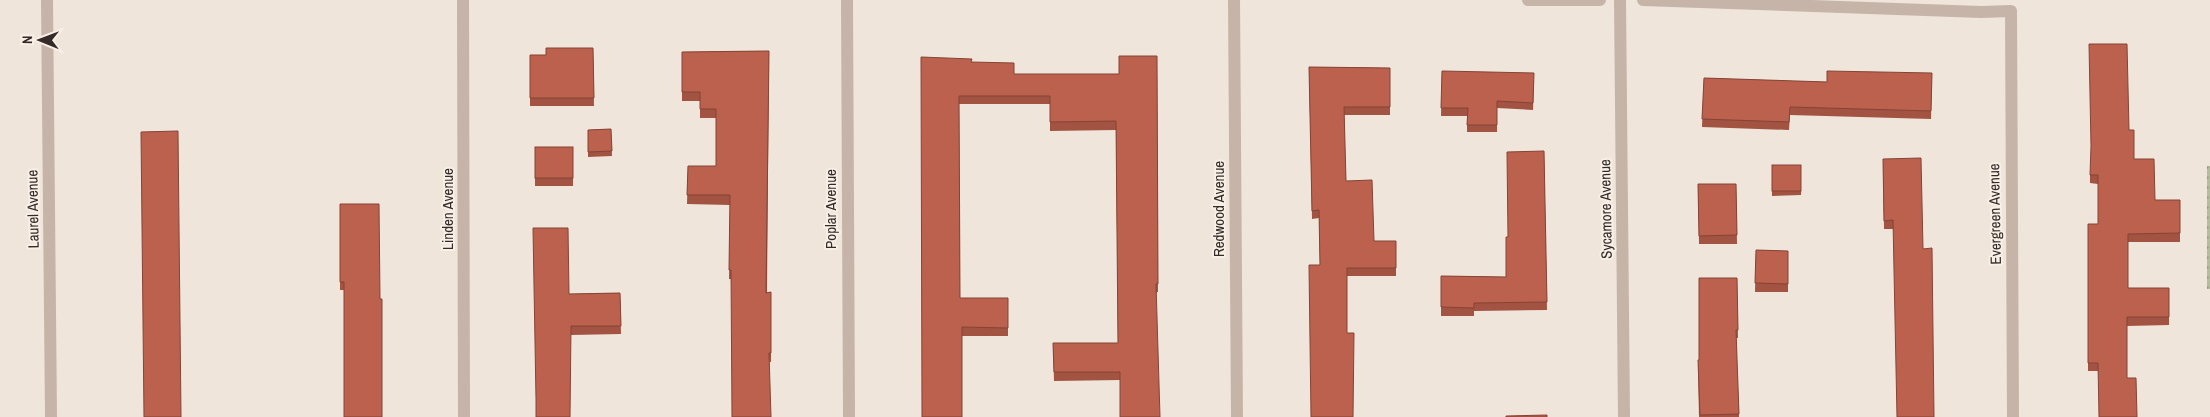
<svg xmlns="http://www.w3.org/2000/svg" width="2210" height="417" font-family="'Archivo Narrow',sans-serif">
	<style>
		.park { fill: url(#park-dots) }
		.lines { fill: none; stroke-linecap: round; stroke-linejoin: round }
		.street { stroke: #c6b4a8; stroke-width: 12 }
		.wall { fill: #a25342 }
		.building { fill: #bc614d; stroke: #844436 }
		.labels { text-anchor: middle; stroke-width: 4; stroke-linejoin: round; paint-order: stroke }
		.street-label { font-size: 15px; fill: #342b28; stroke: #f8efe7 }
	</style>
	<defs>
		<pattern id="park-dots" width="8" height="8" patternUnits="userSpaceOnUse" patternTransform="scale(1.25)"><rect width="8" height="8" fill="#b4bd9d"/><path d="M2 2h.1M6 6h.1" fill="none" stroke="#939a80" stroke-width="1.8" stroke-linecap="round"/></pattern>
	</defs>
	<rect width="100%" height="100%" fill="#efe5db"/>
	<rect class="park" x="2207" y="166" width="3" height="123"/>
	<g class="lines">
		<g class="street">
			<polyline points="47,0 51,417"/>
			<polyline points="463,0 464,417"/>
			<polyline points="847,0 849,417"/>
			<polyline points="1234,0 1237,417"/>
			<polyline points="1528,0 1600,0"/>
			<polyline points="1620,0 1624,417"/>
			<polyline points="1643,0 1981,12 2011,11 2013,417"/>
		</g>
	</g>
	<g class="wall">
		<polygon points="593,48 594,106 530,106 530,55 546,55"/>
		<polygon points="769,51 767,293 771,292 771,362 770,362 731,279 729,279 730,205 687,204 688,166 716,166 716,118 700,118 700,101 682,101 682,52"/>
		<polygon points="1157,56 1158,292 1157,292 1120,380 1054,381 1053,343 1118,343 1116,130 1050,131 1050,104 959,104 960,298 1008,298 1008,336 962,336 921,57 971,62 1014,74 1119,74"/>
		<polygon points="1309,67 1390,68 1390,115 1344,115 1346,181 1374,241 1396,241 1396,276 1347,276 1347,333 1353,417 1320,265 1319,218 1312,219"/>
		<polygon points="1442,71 1534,80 1533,110 1497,108 1497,132 1467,132 1467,116 1441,116"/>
		<polygon points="1932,73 1931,119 1790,115 1789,130 1702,127 1704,78 1827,82"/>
		<polygon points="611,129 612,156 588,157 588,130"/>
		<polygon points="2129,130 2134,159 2155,200 2180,200 2180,242 2128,242 2128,288 2169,288 2169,325 2127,326 2127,378 2137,417 2098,371 2088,371 2088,224 2098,224 2098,184 2090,183 2090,175"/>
		<rect x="535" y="147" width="38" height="39"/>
		<polygon points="1544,151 1547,310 1474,311 1474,316 1441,316 1441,276 1506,277 1508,237"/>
		<polygon points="1883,159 1923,249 1934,417 1893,229 1884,229"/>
		<polygon points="1772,165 1801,165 1801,195 1772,196"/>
		<polygon points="1698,184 1736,184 1737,244 1699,244"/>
		<polygon points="340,204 380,299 344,290 340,290"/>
		<polygon points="1756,250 1788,251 1788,292 1755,292"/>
		<polygon points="1737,278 1738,338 1736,338 1739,417 1699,417 1698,368 1699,360"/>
		<polygon points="620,293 621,334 571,335 569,294"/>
	</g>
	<g class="building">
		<polygon points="2089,44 2127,44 2129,130 2134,130 2134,159 2154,159 2155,200 2180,200 2180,233 2128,234 2128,288 2169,288 2169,317 2127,317 2127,378 2136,378 2137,417 2099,417 2098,363 2088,363 2088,224 2098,224 2098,175 2090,175 2091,146"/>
		<polygon points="546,48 593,48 594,98 530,98 530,55 546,55"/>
		<polygon points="769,51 766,293 771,292 771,353 769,353 771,417 732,417 731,270 729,270 730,195 687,195 688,166 716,166 716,109 700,109 700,92 682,92 682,52"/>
		<polygon points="1119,56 1157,56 1158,284 1156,284 1160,417 1120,417 1120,372 1054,372 1053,343 1118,343 1116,121 1050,122 1050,96 959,96 960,298 1008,298 1008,328 962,327 962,417 922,417 921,57 972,59 971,62 1014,63 1014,74 1119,74"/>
		<polygon points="1309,67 1390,68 1390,107 1344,107 1346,181 1372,180 1374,241 1396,241 1396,268 1347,268 1347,333 1354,333 1353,417 1311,417 1309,265 1320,265 1319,210 1312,211"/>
		<polygon points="1442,71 1534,73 1533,103 1497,101 1497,125 1467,125 1468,108 1441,108"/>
		<polygon points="1827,71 1932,73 1931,111 1790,107 1789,122 1702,119 1704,78 1827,82"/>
		<polygon points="611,129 612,151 588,152 588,130"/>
		<polygon points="178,131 181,417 144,417 141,132"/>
		<rect x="535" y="147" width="38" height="31"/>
		<polygon points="1544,151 1547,302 1474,303 1474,308 1441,307 1441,276 1506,277 1506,237 1508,237 1507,152"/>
		<polygon points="1921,158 1923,249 1932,248 1934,417 1897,417 1893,220 1884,221 1883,159"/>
		<rect x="1772" y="165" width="29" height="26"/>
		<polygon points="1698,184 1736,184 1737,235 1699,236"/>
		<polygon points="340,204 379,204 380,299 382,299 382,417 344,417 344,282 340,282"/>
		<polygon points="533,228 568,228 569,294 620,293 621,326 571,326 570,417 536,417 536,399"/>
		<polygon points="1756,250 1788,251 1788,284 1755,283"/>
		<polygon points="1699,278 1737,278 1738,330 1736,330 1739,414 1700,415 1698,360 1699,360"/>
		<polygon points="1547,415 1547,417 1506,417 1506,416"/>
	</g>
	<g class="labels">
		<g class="street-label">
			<text transform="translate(33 209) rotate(-91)" y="5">Laurel Avenue</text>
			<text transform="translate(448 209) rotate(-90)" y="5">Linden Avenue</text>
			<text transform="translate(831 209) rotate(-90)" y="5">Poplar Avenue</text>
			<text transform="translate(1219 209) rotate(-90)" y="5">Redwood Avenue</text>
			<text transform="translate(1606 209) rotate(-91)" y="5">Sycamore Avenue</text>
			<text transform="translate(1995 214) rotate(-91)" y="5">Evergreen Avenue</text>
		</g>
	</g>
	<g transform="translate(40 40) rotate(271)" stroke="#f8efe7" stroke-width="4" paint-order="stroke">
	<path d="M0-4L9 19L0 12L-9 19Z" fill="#342b28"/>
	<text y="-8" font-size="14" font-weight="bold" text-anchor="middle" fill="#342b28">N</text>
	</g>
</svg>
